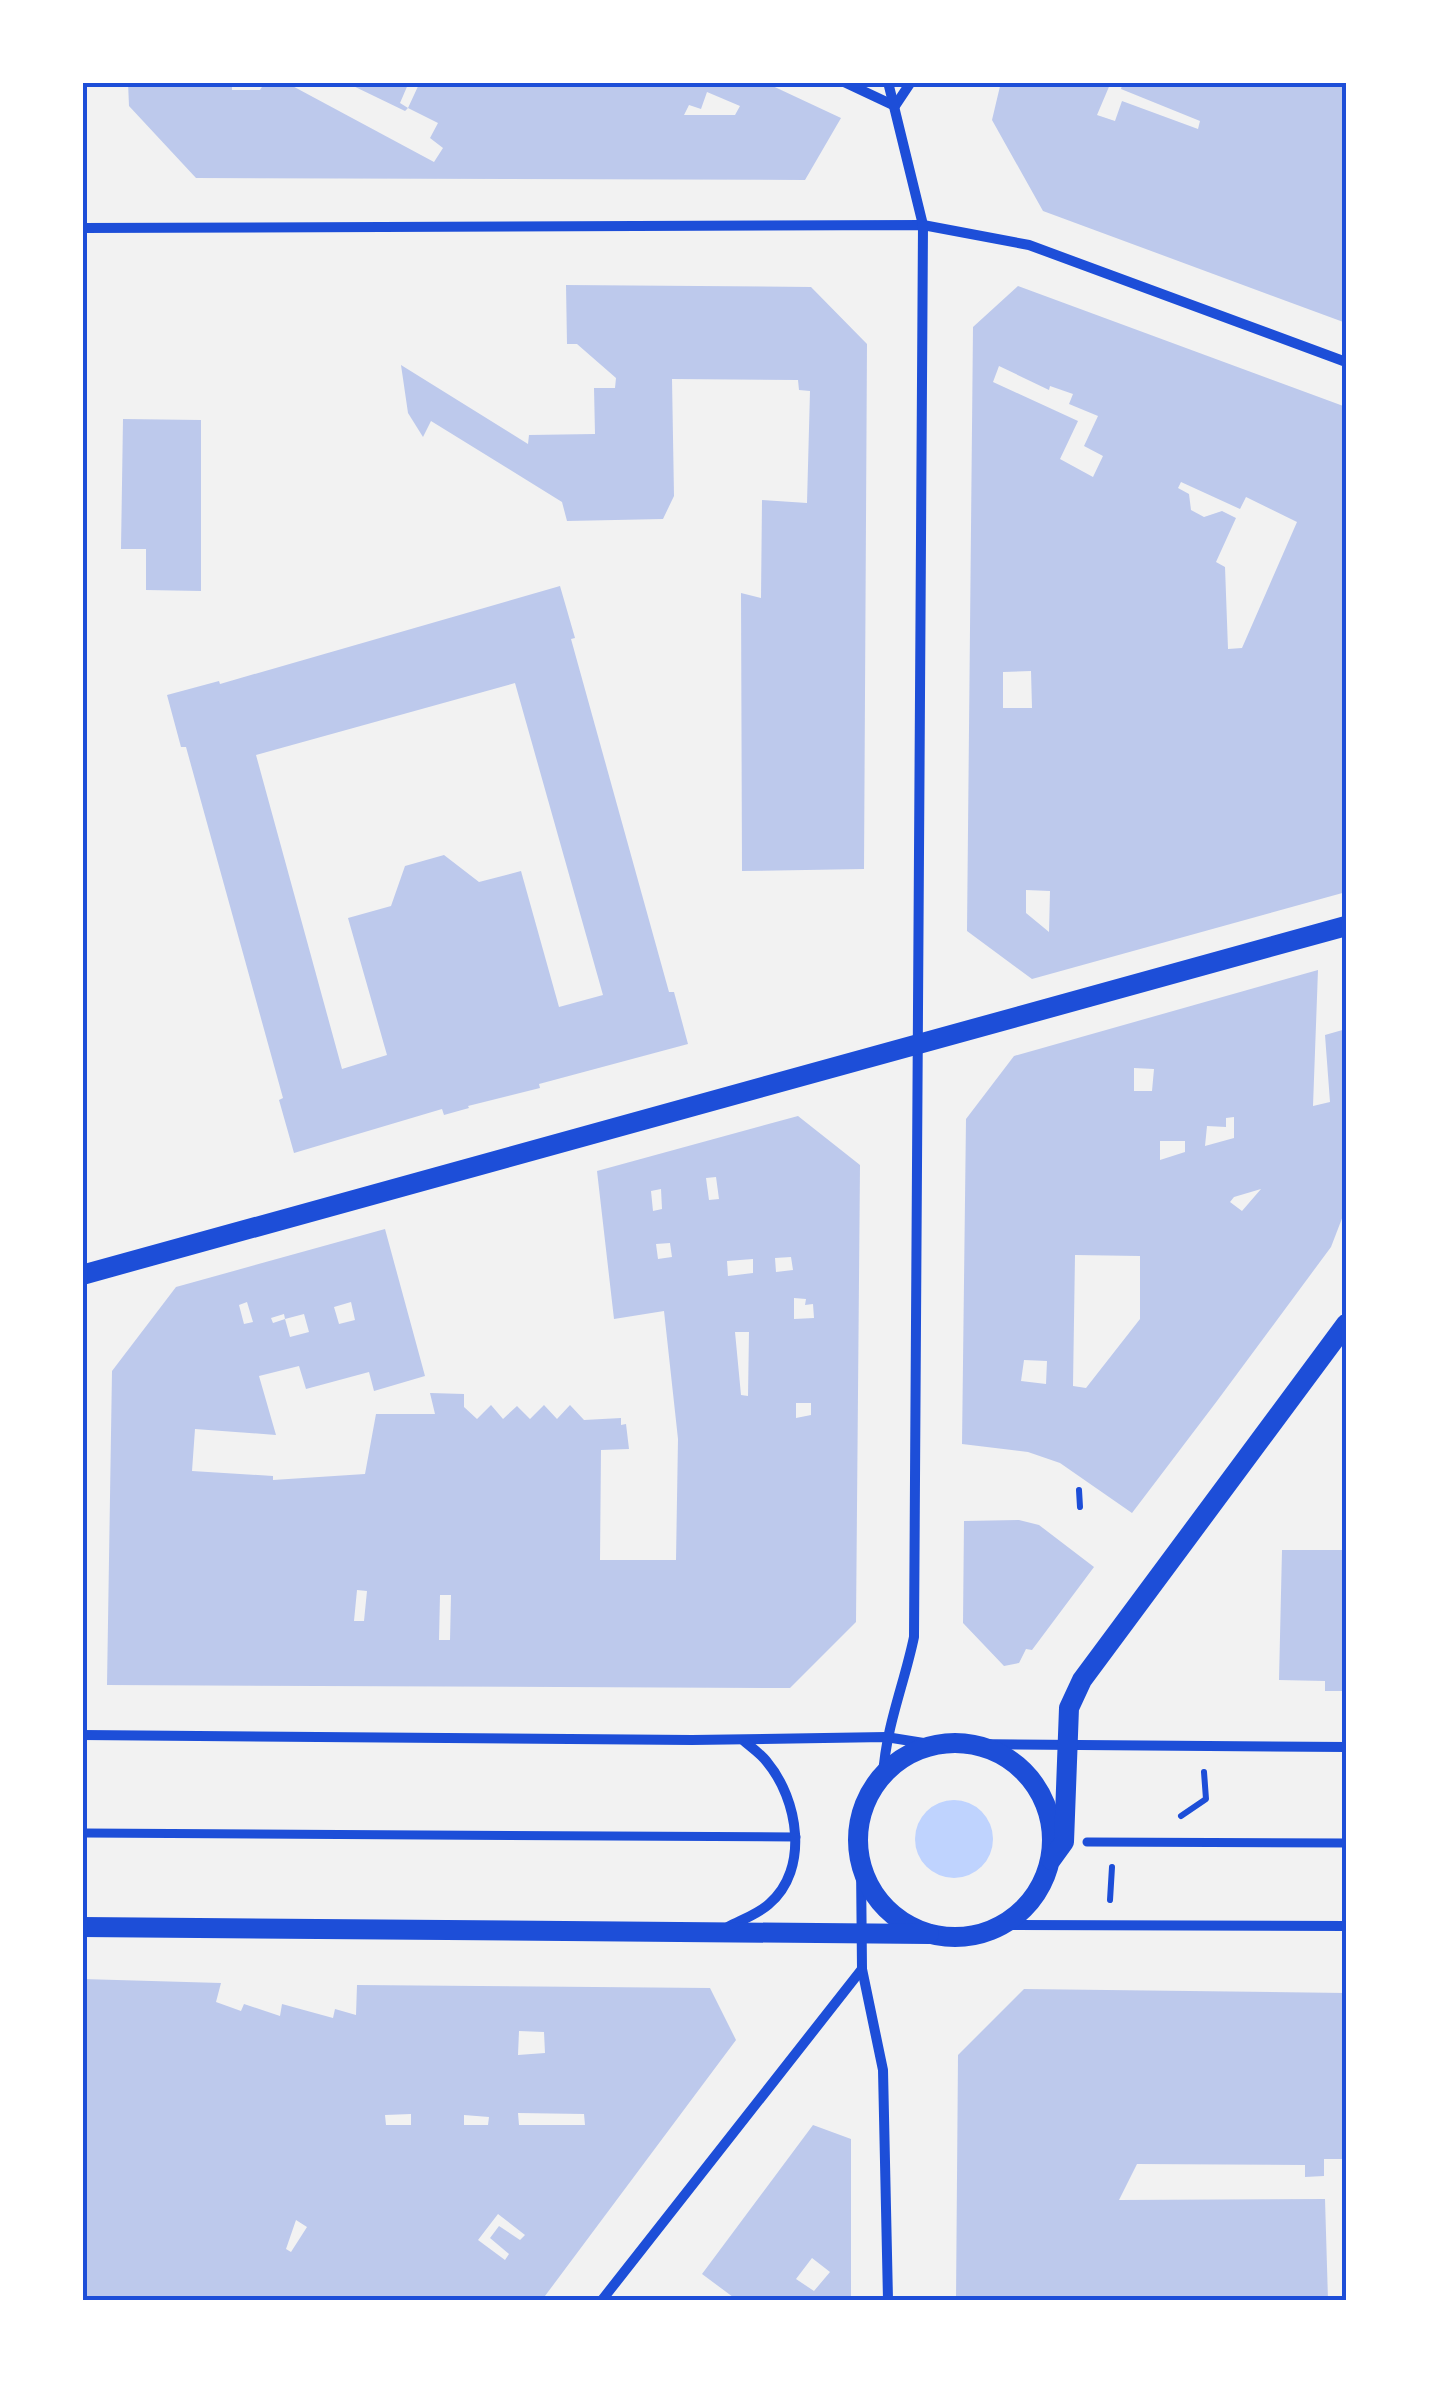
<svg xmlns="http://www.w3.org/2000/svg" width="1429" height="2383" font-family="Spectral,serif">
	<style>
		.water { fill: #bfd3fe }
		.building { fill: #bdc9ec; fill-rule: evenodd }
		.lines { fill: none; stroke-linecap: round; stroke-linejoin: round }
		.path { stroke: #1d4ed8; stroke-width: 6 }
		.pedestrian { stroke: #1d4ed8; stroke-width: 9 }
		.minor { stroke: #1d4ed8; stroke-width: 10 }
		.secondary { stroke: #1d4ed8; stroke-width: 20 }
		.neatline { fill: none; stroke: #1d4ed8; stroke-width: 4 }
	</style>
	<rect width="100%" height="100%" fill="#f2f2f2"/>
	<circle class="water" cx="954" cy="1839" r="39"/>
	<g class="building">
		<path d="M 128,82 L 232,82 L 232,90 L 260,90 L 265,82 L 285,82 L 434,162 L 443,148 L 430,138 L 438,123 L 408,108 L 420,82 L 764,82 L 841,118 L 805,180 L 196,178 L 129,106 ZM 707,92 L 740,106 L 735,115 L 684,115 L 689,105 L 701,109 Z"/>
		<polygon points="345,82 409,82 400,103 408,108 405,111"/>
		<polygon points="1001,82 1111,82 1097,115 1115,121 1122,101 1198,129 1200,121 1121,89 1123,82 1346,82 1346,323 1043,211 992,120"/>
		<polygon points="566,285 811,287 867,344 864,869 742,871 741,593 761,598 762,500 807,503 810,391 799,390 798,380 672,379 674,496 663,519 567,521 562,502 431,421 423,437 408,413 401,365 528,444 529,435 595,434 594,388 615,388 616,378 577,344 567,344"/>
		<path d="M 1018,286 L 1346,407 L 1346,892 L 1032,979 L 967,931 L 973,327 ZM 999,366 L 1049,390 L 1050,386 L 1073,394 L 1069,404 L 1098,416 L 1084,446 L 1103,456 L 1093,477 L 1060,459 L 1078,421 L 993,382 ZM 1181,482 L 1240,509 L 1246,497 L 1297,522 L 1242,648 L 1228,649 L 1225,567 L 1216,562 L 1236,518 L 1222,511 L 1204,517 L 1191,510 L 1189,494 L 1178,488 ZM 1031,671 L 1032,708 L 1003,708 L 1003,672 ZM 1026,890 L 1050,891 L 1049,932 L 1026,913 Z"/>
		<polygon points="123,419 201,420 201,591 146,590 146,549 121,549"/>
		<path d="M 560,586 L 575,638 L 571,639 L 669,992 L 674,992 L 688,1044 L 539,1084 L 540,1088 L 468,1106 L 469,1108 L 444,1115 L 442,1109 L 294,1153 L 279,1100 L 283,1098 L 186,747 L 181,747 L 167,695 L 219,681 L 220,684 ZM 515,683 L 603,995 L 559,1007 L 521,871 L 479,882 L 444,855 L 405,866 L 391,906 L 348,918 L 387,1055 L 342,1069 L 256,755 Z"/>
		<path d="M 1318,970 L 1313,1106 L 1330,1102 L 1325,1035 L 1346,1029 L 1346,1208 L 1331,1247 L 1217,1401 L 1132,1513 L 1060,1463 L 1028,1452 L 962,1444 L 966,1119 L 1014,1056 ZM 1134,1068 L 1154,1069 L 1152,1091 L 1134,1091 ZM 1234,1117 L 1234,1138 L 1205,1146 L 1207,1126 L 1226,1127 L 1226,1118 ZM 1160,1141 L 1185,1141 L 1185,1152 L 1160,1160 ZM 1261,1189 L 1242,1211 L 1230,1202 L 1234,1197 ZM 1075,1255 L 1140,1256 L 1140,1319 L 1086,1388 L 1073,1386 ZM 1024,1360 L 1047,1361 L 1046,1384 L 1021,1381 Z"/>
		<path d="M 798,1116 L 860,1165 L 856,1622 L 790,1688 L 107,1685 L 112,1371 L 176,1287 L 385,1229 L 425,1376 L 374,1391 L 369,1372 L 306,1389 L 299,1366 L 259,1376 L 276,1435 L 195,1429 L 192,1471 L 273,1476 L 273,1480 L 365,1474 L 376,1414 L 435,1414 L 430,1393 L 464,1394 L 464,1407 L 477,1419 L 491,1405 L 503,1419 L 517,1406 L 530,1419 L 544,1405 L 557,1419 L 570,1405 L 584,1420 L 621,1418 L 621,1425 L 626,1424 L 629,1449 L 601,1450 L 600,1560 L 676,1560 L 678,1439 L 664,1311 L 614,1319 L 597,1171 ZM 716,1177 L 719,1199 L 709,1200 L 706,1178 ZM 661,1189 L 662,1209 L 653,1211 L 651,1191 ZM 670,1243 L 672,1257 L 658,1259 L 656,1244 ZM 791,1257 L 793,1270 L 776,1272 L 775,1258 ZM 753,1259 L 753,1273 L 728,1276 L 727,1261 ZM 794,1298 L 806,1299 L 805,1305 L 813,1304 L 814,1318 L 794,1319 ZM 247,1302 L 253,1322 L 244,1324 L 239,1305 ZM 351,1302 L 355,1320 L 339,1324 L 334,1307 ZM 284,1314 L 285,1319 L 304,1314 L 309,1332 L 290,1337 L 285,1319 L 273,1323 L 271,1318 ZM 735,1332 L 749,1332 L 748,1396 L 741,1395 ZM 796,1403 L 811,1403 L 811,1415 L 796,1418 ZM 357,1590 L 367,1591 L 364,1621 L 354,1621 ZM 440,1595 L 451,1595 L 450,1640 L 439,1640 Z"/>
		<polygon points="1019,1520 1039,1525 1094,1567 1032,1650 1026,1649 1019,1663 1004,1666 963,1623 964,1521"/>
		<polygon points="1282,1550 1346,1550 1346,1691 1325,1691 1325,1681 1279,1680"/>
		<path d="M 82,1979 L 221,1983 L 216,2002 L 241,2011 L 244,2004 L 280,2016 L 282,2004 L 333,2018 L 335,2009 L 356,2015 L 357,1985 L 710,1988 L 736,2040 L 542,2300 L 82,2300 ZM 519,2031 L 544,2032 L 545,2053 L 518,2055 ZM 518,2113 L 584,2114 L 585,2125 L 519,2125 ZM 411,2114 L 411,2125 L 386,2125 L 385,2115 ZM 464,2115 L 489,2117 L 488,2125 L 464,2125 ZM 498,2214 L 525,2235 L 520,2240 L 499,2226 L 490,2238 L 509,2254 L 505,2260 L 478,2240 ZM 296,2220 L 307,2227 L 291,2252 L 286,2249 Z"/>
		<polygon points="1024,1989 1346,1993 1346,2159 1324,2159 1324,2176 1305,2177 1305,2165 1137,2164 1119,2200 1325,2199 1328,2300 956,2300 958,2055"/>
		<path d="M 813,2125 L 851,2139 L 851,2300 L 737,2300 L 702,2274 ZM 812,2258 L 830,2272 L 814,2291 L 796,2279 Z"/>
	</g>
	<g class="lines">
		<g class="path">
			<polyline points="1079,1490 1080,1507"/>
			<polyline points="1181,1816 1206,1799 1204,1772"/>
			<polyline points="1110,1900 1112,1867"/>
		</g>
		<g class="pedestrian">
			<polyline points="82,1821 82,1843"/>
			<polyline points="85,1833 796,1837"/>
			<polyline points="1087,1842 1346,1843"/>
		</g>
		<g class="minor">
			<polyline points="844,82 895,106 911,82"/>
			<polyline points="82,228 923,225 1029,245 1346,362"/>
			<polyline points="82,1735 692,1740 886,1737 936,1745"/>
			<polyline points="967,1744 1346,1747"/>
			<path d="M 883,1776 C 886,1726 904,1685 914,1637 L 923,225 L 888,82"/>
			<polyline points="861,1865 862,1969 883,2070 888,2300"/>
			<polyline points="1002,1925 1346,1926"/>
			<path d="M 728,1927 C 741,1920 758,1914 769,1904 C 810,1869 798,1799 767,1762 C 761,1754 752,1748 744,1741"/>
			<polyline points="602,2300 862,1969"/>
		</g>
		<g class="secondary">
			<polyline points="82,1275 1346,926"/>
			<circle cx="955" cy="1840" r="97"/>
			<polyline points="1051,1860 1064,1842 1069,1708 1082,1680 1346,1324"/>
			<polyline points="82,1927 929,1934"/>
		</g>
	</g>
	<rect width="1429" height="2383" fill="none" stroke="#ffffff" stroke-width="170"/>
	<rect x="85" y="85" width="1259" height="2213" class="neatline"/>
</svg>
